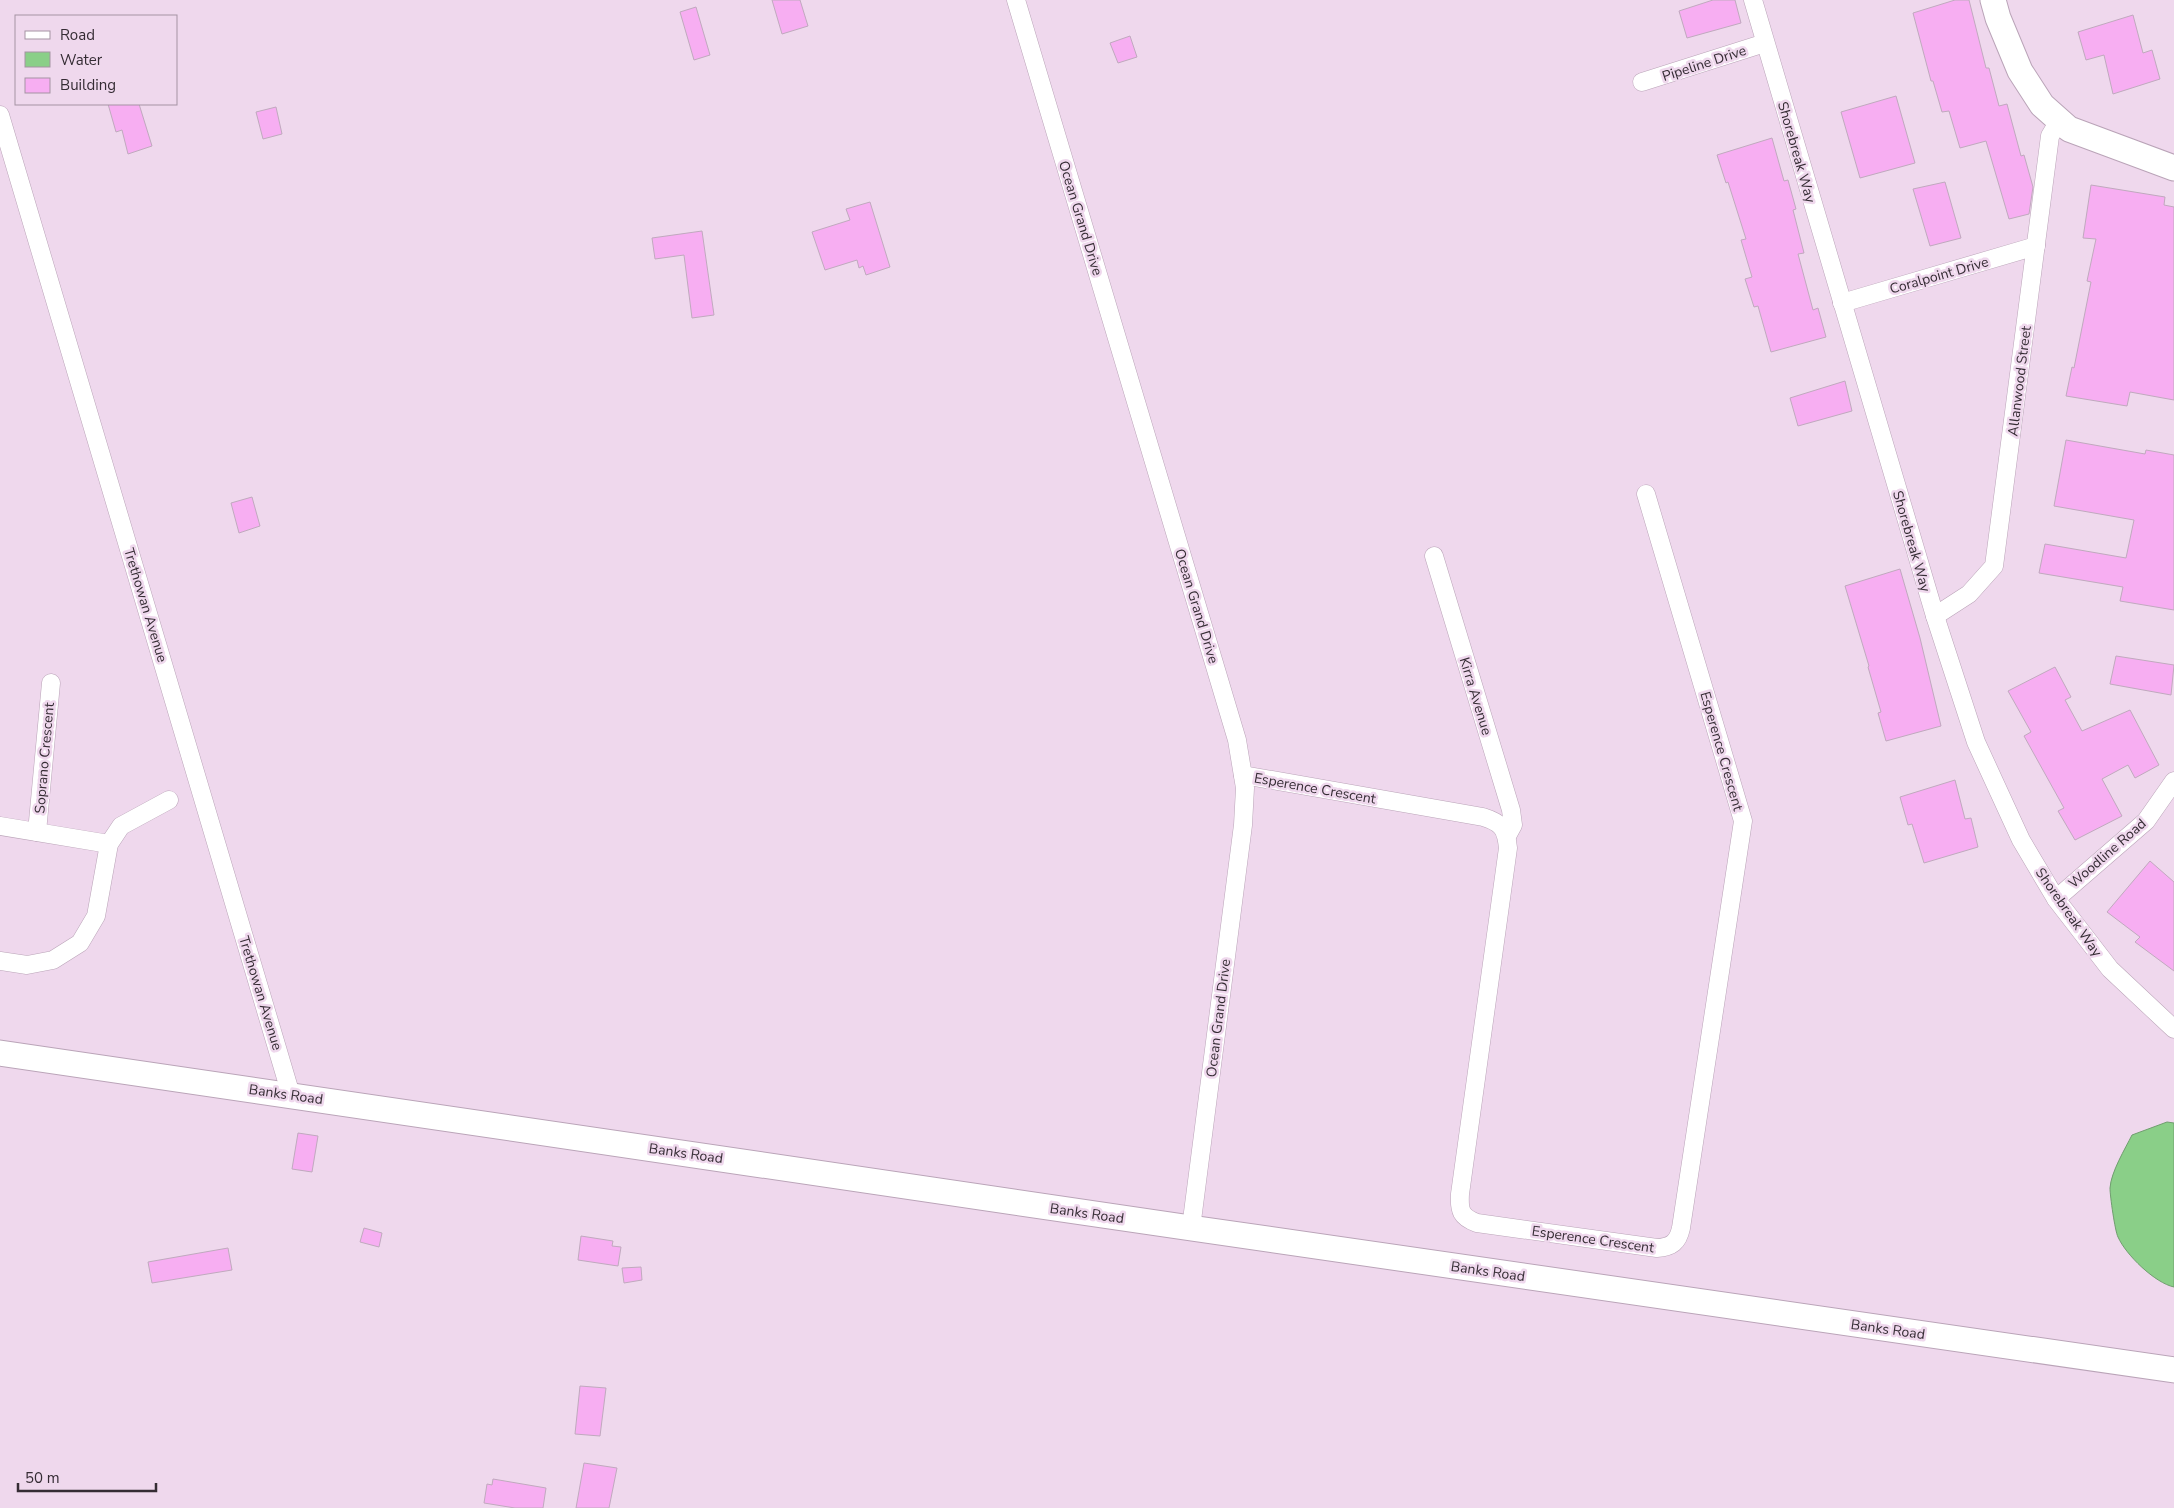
<svg xmlns="http://www.w3.org/2000/svg" width="2174" height="1508" font-family="'Nunito Sans',sans-serif">
	<style>
		.water { fill: #8acf88; stroke: #709e6f }
		.building { fill: #f7aef2; stroke: #c0a9be }
		.lines { fill: none; stroke-linecap: round; stroke-linejoin: round }
		.street-casing { stroke: #baa4b8; stroke-width: 19 }
		.secondary-casing { stroke: #baa4b8; stroke-width: 27 }
		.street { stroke: #fff; stroke-width: 18 }
		.secondary { stroke: #fff; stroke-width: 25 }
		.labels { text-anchor: middle; stroke-width: 5; stroke-linejoin: round; paint-order: stroke }
		.street-label { font-size: 14px; fill: #352c34; stroke: #efd8ed }
	</style>
	<rect width="100%" height="100%" fill="#efd8ed"/>
	<path class="water" d="M 2167,1122 L 2174,1123 L 2174,1287 C 2155,1283 2126,1255 2118,1237 C 2115,1231 2110,1196 2110,1188 C 2111,1172 2125,1149 2132,1135 Z"/>
	<g class="building">
		<polygon points="772,0 800,0 808,26 782,34"/>
		<polygon points="1713,0 1735,0 1741,23 1687,38 1679,11"/>
		<polygon points="1955,0 1969,0 1986,68 1989,68 1999,106 2007,104 2021,156 2024,155 2033,187 2029,214 2009,219 1986,141 1960,148 1949,111 1942,112 1933,81 1931,81 1913,13"/>
		<polygon points="696,7 710,55 694,60 680,12"/>
		<polygon points="2133,15 2143,53 2152,50 2160,79 2113,94 2104,55 2086,60 2078,32"/>
		<polygon points="1130,36 1137,57 1118,63 1110,43"/>
		<polygon points="1896,96 1915,163 1860,178 1841,112"/>
		<polygon points="108,104 139,104 152,146 128,154 122,130 116,132"/>
		<polygon points="276,107 282,134 263,139 256,112"/>
		<polygon points="1772,138 1784,181 1788,180 1796,209 1793,210 1804,253 1798,254 1813,310 1818,308 1826,337 1771,352 1758,306 1754,307 1745,279 1752,277 1741,240 1746,239 1728,182 1726,183 1717,155"/>
		<polygon points="1945,182 1961,238 1930,246 1913,189"/>
		<polygon points="2091,185 2165,197 2164,205 2174,207 2174,400 2130,392 2127,406 2066,396 2072,367 2074,368 2091,282 2087,281 2096,239 2083,238"/>
		<polygon points="870,202 890,267 866,275 863,266 859,268 857,260 825,270 812,232 850,220 846,209"/>
		<polygon points="702,231 714,315 692,318 684,255 655,259 652,238"/>
		<polygon points="1845,381 1852,411 1798,426 1790,398"/>
		<polygon points="2066,440 2145,454 2146,450 2174,455 2174,610 2120,601 2123,587 2039,573 2045,544 2126,558 2134,520 2054,506"/>
		<polygon points="252,497 260,526 239,533 231,503"/>
		<polygon points="1900,569 1920,638 1941,726 1886,741 1878,713 1881,712 1868,667 1869,666 1845,586"/>
		<polygon points="2116,656 2174,665 2171,695 2110,684"/>
		<polygon points="2055,667 2071,697 2065,700 2082,731 2130,710 2159,765 2135,778 2128,765 2102,779 2122,816 2075,840 2058,811 2064,808 2024,736 2031,732 2008,691"/>
		<polygon points="1955,780 1965,819 1971,818 1978,847 1924,863 1912,824 1908,825 1900,797"/>
		<polygon points="2150,861 2174,882 2174,971 2135,942 2140,937 2107,912"/>
		<polygon points="298,1133 318,1136 312,1172 292,1169"/>
		<polygon points="364,1228 382,1233 379,1247 360,1242"/>
		<polygon points="581,1236 613,1241 612,1246 621,1247 618,1266 578,1260"/>
		<polygon points="228,1248 232,1270 152,1283 148,1262"/>
		<polygon points="641,1267 642,1280 624,1283 622,1268"/>
		<polygon points="580,1386 606,1388 600,1436 575,1434"/>
		<polygon points="584,1463 617,1468 609,1508 576,1508"/>
		<polygon points="493,1479 546,1488 543,1508 515,1508 484,1503 487,1484 492,1485"/>
	</g>
	<g class="lines">
		<defs>
			<g id="street">
				<polyline points="1016,0 1237,740 1245,788 1243,825 1191,1228"/>
				<polyline points="1753,0 1935,616 1976,742 2021,840 2056,899 2110,969 2174,1029"/>
				<polyline points="1642,82 1765,43"/>
				<polyline points="0,115 291,1095"/>
				<polyline points="1842,303 2036,246"/>
				<polyline points="1434,556 1511,810 1513,825 1507,836"/>
				<polyline points="1935,616 1969,594 1994,566 2050,136 2059,121"/>
				<path d="M 1243,775 L 1483,817 C 1502,823 1506,828 1508,848 L 1460,1194 C 1459,1211 1461,1217 1477,1223 L 1657,1248 C 1672,1247 1678,1242 1681,1228 L 1743,821 L 1646,494"/>
				<polyline points="0,826 109,844"/>
				<polyline points="37,832 51,683"/>
				<polyline points="2056,899 2146,821 2174,781"/>
				<polyline points="0,961 27,965 53,960 80,943 96,916 109,844 121,826 169,800"/>
			</g>
			<g id="secondary">
				<polyline points="1993,0 1998,18 2020,71 2042,105 2069,129 2174,168"/>
				<polyline points="0,1053 1191,1228 2174,1370"/>
			</g>
		</defs>
		<use href="#street" class="street-casing"/>
		<use href="#secondary" class="secondary-casing"/>
		<use href="#street" class="street"/>
		<use href="#secondary" class="secondary"/>
	</g>
	<g class="labels">
		<g class="street-label">
			<text transform="translate(1704 63) rotate(-18)" y="5">Pipeline Drive</text>
			<text transform="translate(1797 152) rotate(74)" y="5">Shorebreak Way</text>
			<text transform="translate(1081 218) rotate(73)" y="5">Ocean Grand Drive</text>
			<text transform="translate(1939 275) rotate(-16)" y="5">Coralpoint Drive</text>
			<text transform="translate(2019 381) rotate(-83)" y="5">Allanwood Street</text>
			<text transform="translate(1912 541) rotate(74)" y="5">Shorebreak Way</text>
			<text transform="translate(146 605) rotate(73)" y="5">Trethowan Avenue</text>
			<text transform="translate(1197 606) rotate(73)" y="5">Ocean Grand Drive</text>
			<text transform="translate(1476 696) rotate(73)" y="5">Kirra Avenue</text>
			<text transform="translate(1722 751) rotate(74)" y="5">Esperence Crescent</text>
			<text transform="translate(44 758) rotate(-85)" y="5">Soprano Crescent</text>
			<text transform="translate(1315 788) rotate(10)" y="5">Esperence Crescent</text>
			<text transform="translate(2107 853) rotate(-41)" y="5">Woodline Road</text>
			<text transform="translate(2069 912) rotate(55)" y="5">Shorebreak Way</text>
			<text transform="translate(261 993) rotate(73)" y="5">Trethowan Avenue</text>
			<text transform="translate(1218 1018) rotate(-83)" y="5">Ocean Grand Drive</text>
			<text transform="translate(286 1094) rotate(8)" y="5">Banks Road</text>
			<text transform="translate(686 1153) rotate(8)" y="5">Banks Road</text>
			<text transform="translate(1087 1213) rotate(8)" y="5">Banks Road</text>
			<text transform="translate(1593 1239) rotate(8)" y="5">Esperence Crescent</text>
			<text transform="translate(1488 1271) rotate(8)" y="5">Banks Road</text>
			<text transform="translate(1888 1329) rotate(8)" y="5">Banks Road</text>
		</g>
	</g>
	<rect x="15" y="15" width="162" height="90" fill="#efd8ed" stroke="#a593a3"/>
	<rect x="25" y="31" width="25" height="8" fill="#ffffff" stroke="#a593a3"/>
	<text x="60" y="40" font-size="15" fill="#352c34">Road</text>
	<rect x="25" y="52" width="25" height="15" fill="#8acf88" stroke="#a593a3"/>
	<text x="60" y="65" font-size="15" fill="#352c34">Water</text>
	<rect x="25" y="78" width="25" height="15" fill="#f7aef2" stroke="#a593a3"/>
	<text x="60" y="90" font-size="15" fill="#352c34">Building</text>
	<path d="M18 1483v8h138v-8" fill="none" stroke="#352c34" stroke-width="2.5"/>
	<text x="25" y="1483" font-size="15" fill="#352c34" stroke="#efd8ed" stroke-width="4" paint-order="stroke">50 m</text>
</svg>
